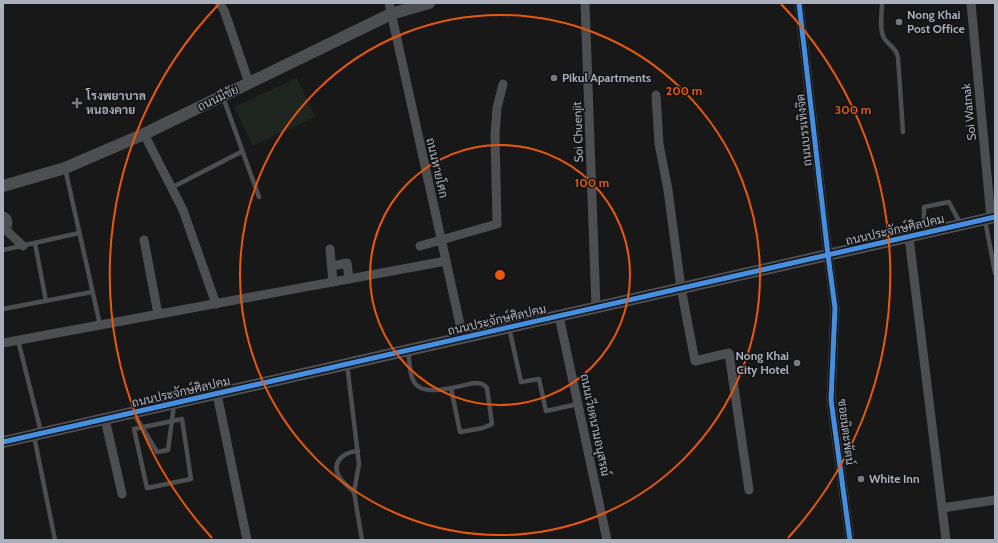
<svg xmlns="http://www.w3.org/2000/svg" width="998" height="543" font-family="Cabin,Sarabun,sans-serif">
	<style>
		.green { fill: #1e261f }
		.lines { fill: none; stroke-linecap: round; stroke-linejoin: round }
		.service { stroke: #4c4e52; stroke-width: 4.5 }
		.minor { stroke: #4c4e52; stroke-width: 9 }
		.tertiary { stroke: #4c4e52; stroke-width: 12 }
		.cycleway-casing { stroke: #121315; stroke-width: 8 }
		.cycleway { stroke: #468fdf; stroke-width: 5 }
		.ring { fill: none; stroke: #e8590c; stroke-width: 2 }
		.poi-dot { fill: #767a82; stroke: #121315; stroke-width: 1.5 }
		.labels { text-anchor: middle; stroke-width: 3; stroke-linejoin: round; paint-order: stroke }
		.poi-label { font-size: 12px; font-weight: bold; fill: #a9afba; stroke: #121315; text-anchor: start }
		.street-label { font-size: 12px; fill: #a9afba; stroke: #121315 }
		.centre { fill: #e8590c; stroke: #121315; stroke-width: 2 }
		.ring-label { font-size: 12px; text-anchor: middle; font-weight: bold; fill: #e8590c; stroke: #121315; stroke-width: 3; stroke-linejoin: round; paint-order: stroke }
	</style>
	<rect width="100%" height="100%" fill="#181819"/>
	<polygon class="green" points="297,78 315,117 253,146 234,107"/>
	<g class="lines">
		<g class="service">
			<path d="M 882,3 C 882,13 879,29 884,38 C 888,45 897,48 898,58 L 903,132"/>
			<polyline points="223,97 259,197"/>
			<polyline points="65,168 100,325"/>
			<polyline points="171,188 241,152"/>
			<polyline points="985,220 995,273"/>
			<polyline points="924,232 924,207 949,202 961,225"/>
			<polyline points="35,243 46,301"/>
			<polyline points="3,250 79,233"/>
			<polyline points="3,309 92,292"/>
			<polyline points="509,327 521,382 539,379 546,411 578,404"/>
			<polyline points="18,340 41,432"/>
			<path d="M 408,352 C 410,361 409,372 413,380 C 421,399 458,386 474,383 C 480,383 483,383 487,388 L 492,424 L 483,428 L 460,432 L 451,388"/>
			<polyline points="347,364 359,464 354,492 362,540"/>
			<polyline points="134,414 157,452 168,450 174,405"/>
			<polygon points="182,419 191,479 147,488 134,429"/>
			<polyline points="34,436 55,540"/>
			<path d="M 354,492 C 349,487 344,484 340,478 C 330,463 343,452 358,451"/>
		</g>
		<g class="minor">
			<polyline points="219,3 224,10 249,83"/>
			<polyline points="389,3 463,338"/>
			<polyline points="585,3 596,308"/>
			<polyline points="799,3 828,255 835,308 831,400 850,540"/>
			<polyline points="971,3 991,218"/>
			<polyline points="656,95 659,144 668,190 681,288 695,361 729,353 749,490"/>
			<polyline points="144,134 183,210 216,304"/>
			<path d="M 3,216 C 8,218 9,222 7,227 L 3,230"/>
			<polyline points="5,229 23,246"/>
			<polyline points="909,237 946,540"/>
			<polyline points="144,240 158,314"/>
			<polyline points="420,246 497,224 495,134 497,108 503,84"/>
			<polyline points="330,249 333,282"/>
			<polyline points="332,266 347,263 349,279"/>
			<polyline points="559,316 607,540"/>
			<polyline points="3,343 446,261"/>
			<polyline points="217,394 247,540"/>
			<polyline points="105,419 122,494"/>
			<polyline points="942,508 995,500"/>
		</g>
		<g class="tertiary">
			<polyline points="3,186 65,168 144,134 391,14 429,3"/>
			<polyline points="3,442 995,217"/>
		</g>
		<defs>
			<g id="cycleway">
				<polyline points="799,3 828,255 835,308 831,400 850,540"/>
				<polyline points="3,442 995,217"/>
			</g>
		</defs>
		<use href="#cycleway" class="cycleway-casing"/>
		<use href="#cycleway" class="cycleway"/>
	</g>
	<g class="ring">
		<circle cx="500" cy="275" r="130"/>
		<circle cx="500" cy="275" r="260"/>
		<path d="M212 538A390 390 0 0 1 219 4M781 4A390 390 0 0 1 788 538"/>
	</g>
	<g class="poi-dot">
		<circle cx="899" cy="22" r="4"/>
		<circle cx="554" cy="78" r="4"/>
		<path d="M75 97h4v4h4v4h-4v4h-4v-4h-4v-4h4z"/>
		<circle cx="797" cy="363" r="4"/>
		<circle cx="861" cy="479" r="4"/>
	</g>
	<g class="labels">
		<g class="poi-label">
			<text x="907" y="19">Nong Khai<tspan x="907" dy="14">Post Office</tspan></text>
			<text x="562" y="82">Pikul Apartments</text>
			<text x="86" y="100">โรงพยาบาล<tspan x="86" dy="14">หนองคาย</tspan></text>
			<text x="789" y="360" text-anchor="end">Nong Khai<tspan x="789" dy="14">City Hotel</tspan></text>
			<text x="869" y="483">White Inn</text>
		</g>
		<g class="street-label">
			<text transform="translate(218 98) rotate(-26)" y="4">ถนนมีชัย</text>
			<text transform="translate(969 112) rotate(-96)" y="4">Soi Watnak</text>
			<text transform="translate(804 130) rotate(-96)" y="4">ถนนบรรเทิงจิต</text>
			<text transform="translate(578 132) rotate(-92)" y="4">Soi Chuenjit</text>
			<text transform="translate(437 168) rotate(77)" y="4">ถนนหายโศก</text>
			<text transform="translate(895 230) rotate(-13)" y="4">ถนนประจักษ์ศิลปคม</text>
			<text transform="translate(497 320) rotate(-13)" y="4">ถนนประจักษ์ศิลปคม</text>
			<text transform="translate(181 392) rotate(-13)" y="4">ถนนประจักษ์ศิลปคม</text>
			<text transform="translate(595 425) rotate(78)" y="4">ถนนเวียดนามอนุสรณ์</text>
			<text transform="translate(846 432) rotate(83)" y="4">ซอยนิตะพัตน์</text>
		</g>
	</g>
	<circle cx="500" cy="275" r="6" class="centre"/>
	<g class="ring-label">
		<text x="684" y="95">200 m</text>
		<text x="853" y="114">300 m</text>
		<text x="592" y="187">100 m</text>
	</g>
	<rect width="998" height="543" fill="none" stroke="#a9afba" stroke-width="8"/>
</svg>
